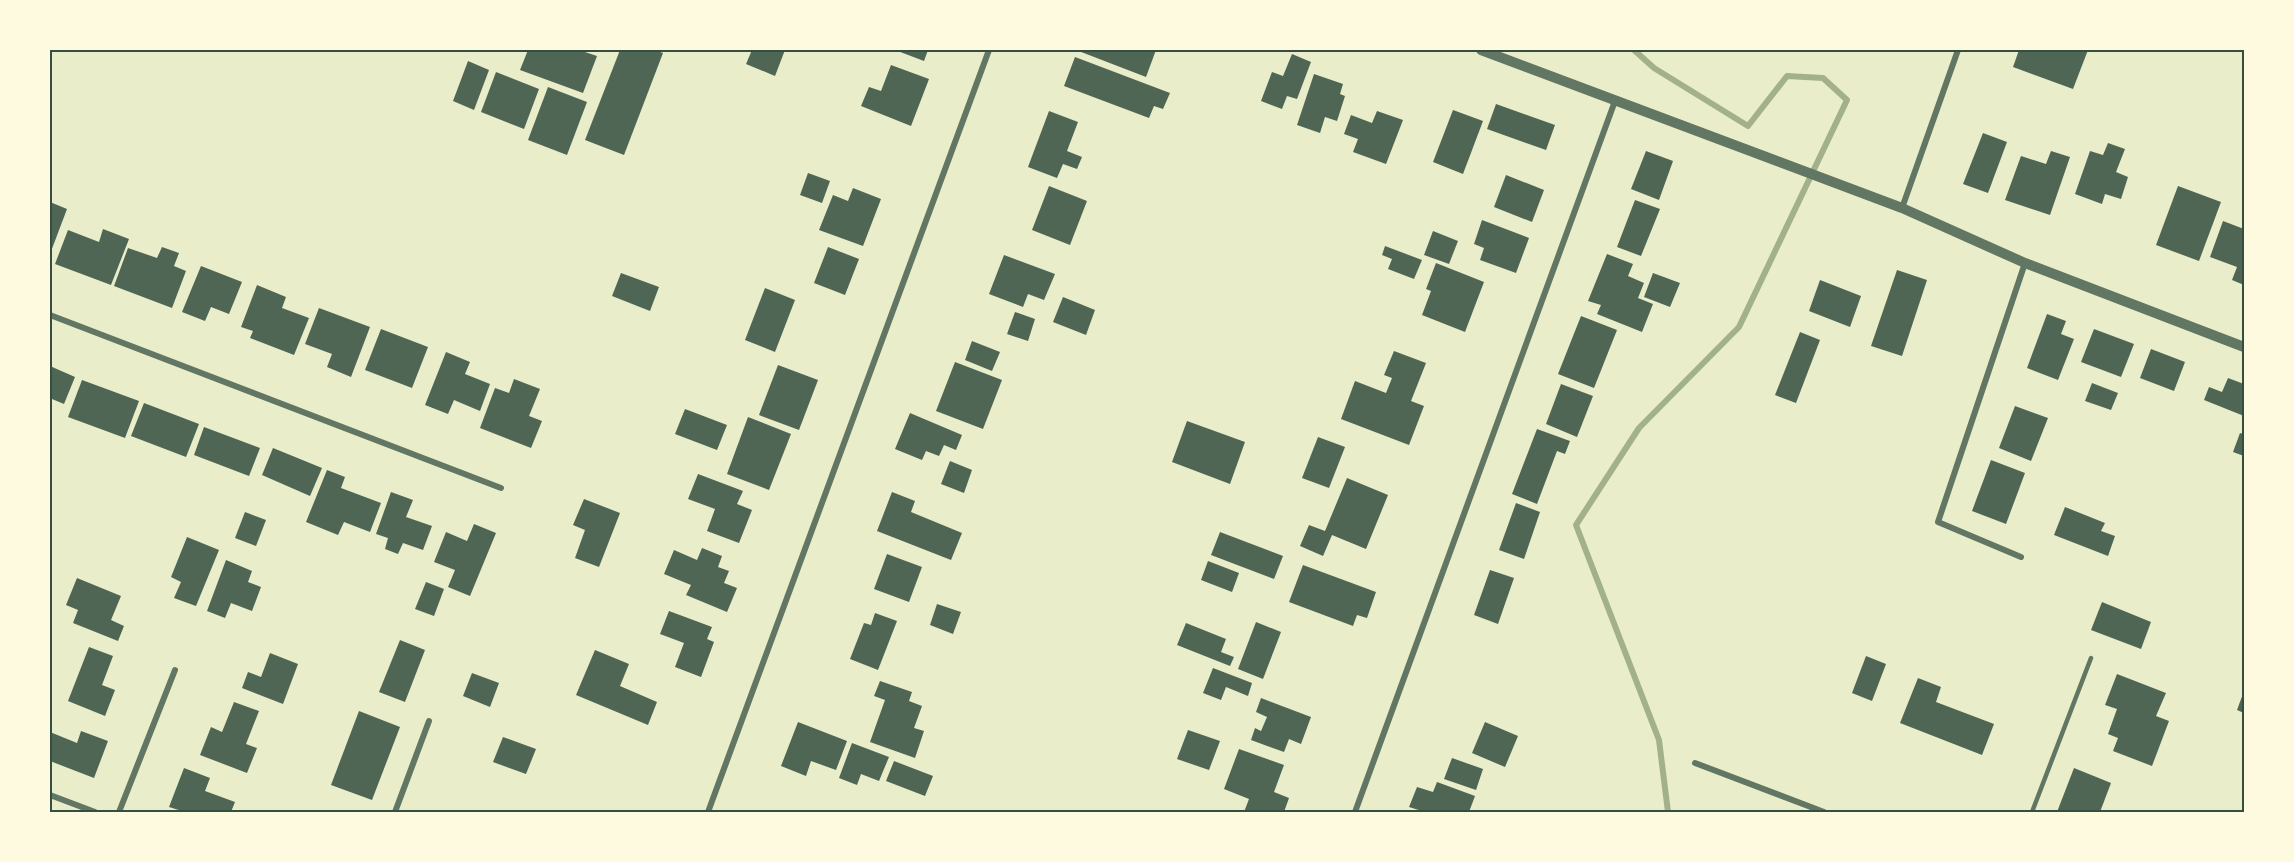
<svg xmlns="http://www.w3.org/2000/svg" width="2294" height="862" font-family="'Alegreya Sans',sans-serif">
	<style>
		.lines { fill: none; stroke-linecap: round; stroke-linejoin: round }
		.stream { stroke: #a3b18a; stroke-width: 6 }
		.building { fill: #4f6655 }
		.service { stroke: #617663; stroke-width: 4.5 }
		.minor { stroke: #617663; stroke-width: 6 }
		.tertiary { stroke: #617663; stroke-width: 10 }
		.neatline { fill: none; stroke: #344e41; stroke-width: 2 }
	</style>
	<rect width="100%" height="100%" fill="#e9edc9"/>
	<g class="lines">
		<polyline class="stream" points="1634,50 1654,68 1748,126 1787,76 1823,78 1847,100 1739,327 1639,428 1576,525 1659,740 1668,812"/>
	</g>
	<g class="building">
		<polygon points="528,50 579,50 597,56 583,93 520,70"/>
		<polygon points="620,50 655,50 663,53 624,155 585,140"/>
		<polygon points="752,50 785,50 775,76 746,64"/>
		<polygon points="895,50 928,50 924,61"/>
		<polygon points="1076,50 1156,50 1146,77"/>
		<polygon points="2019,50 2088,50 2073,89 2013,67"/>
		<polygon points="1292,54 1311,62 1297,99 1287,96 1282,109 1261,101 1272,72 1283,76"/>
		<polygon points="1075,57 1170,93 1163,109 1154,106 1149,118 1064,86"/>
		<polygon points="468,61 489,70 474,110 453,101"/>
		<polygon points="891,65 929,79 911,126 861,106 869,87 881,91"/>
		<polygon points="496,72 539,89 524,129 481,112"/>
		<polygon points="1314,74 1343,84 1340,94 1345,96 1337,121 1325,117 1320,133 1297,125"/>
		<polygon points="548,87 587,102 567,155 528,140"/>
		<polygon points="1496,104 1555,125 1546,150 1487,129"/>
		<polygon points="1453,110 1483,121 1463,174 1433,162"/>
		<polygon points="1049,111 1078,122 1067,151 1082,157 1077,169 1063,164 1057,178 1028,167"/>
		<polygon points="1377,111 1403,120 1386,164 1353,152 1358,139 1344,134 1351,115 1372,123"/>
		<polygon points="1983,133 2007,142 1988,193 1963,184"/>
		<polygon points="2108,143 2125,149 2116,172 2128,177 2121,199 2105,194 2102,204 2075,194 2090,151 2103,155"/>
		<polygon points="1646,151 1673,161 1659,200 1631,189"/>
		<polygon points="2051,151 2070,157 2050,215 2005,200 2021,156 2046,164"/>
		<polygon points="808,173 830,181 822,203 800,195"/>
		<polygon points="1506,175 1544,190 1532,222 1494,207"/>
		<polygon points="1049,186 1087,201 1070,245 1032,230"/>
		<polygon points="2178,186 2221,202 2199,261 2156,245"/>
		<polygon points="853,188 881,199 863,246 819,230 833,195 848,201"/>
		<polygon points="1635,200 1660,209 1641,256 1617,247"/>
		<polygon points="50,202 67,209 50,254"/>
		<polygon points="1482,220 1529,238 1516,273 1480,260 1484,248 1474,244"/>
		<polygon points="2223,221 2244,229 2244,285 2232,280 2237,267 2210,257"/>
		<polygon points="103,229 129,239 111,285 55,264 68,230 99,242"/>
		<polygon points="1433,231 1458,241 1449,264 1424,255"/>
		<polygon points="1385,246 1422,260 1414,279 1388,269 1392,259 1382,255"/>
		<polygon points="162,247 179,253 174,266 186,271 172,308 114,286 128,248 157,258"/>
		<polygon points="828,247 859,259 845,295 814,283"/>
		<polygon points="1607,254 1633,264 1628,276 1644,283 1638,298 1653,304 1642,332 1597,314 1601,305 1588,301"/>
		<polygon points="1004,255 1055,274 1044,300 1028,294 1023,307 989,294"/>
		<polygon points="1436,263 1484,282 1465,332 1422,315 1431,291 1426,289"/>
		<polygon points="201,266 242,282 229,314 211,307 205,321 182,312"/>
		<polygon points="1897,270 1927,280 1902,356 1871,346"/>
		<polygon points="621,273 659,287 650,311 612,296"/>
		<polygon points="1653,273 1680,283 1670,307 1644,297"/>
		<polygon points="1820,280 1861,296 1850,327 1809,311"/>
		<polygon points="257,285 286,297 282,308 309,318 294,355 250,338 253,331 241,327"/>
		<polygon points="765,288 795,300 775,352 745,340"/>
		<polygon points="1063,297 1095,310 1086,335 1053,322"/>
		<polygon points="319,308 370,327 351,377 327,367 332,354 305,344"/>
		<polygon points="1015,312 1035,319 1028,341 1007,334"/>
		<polygon points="2047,314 2066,321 2061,334 2074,339 2058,380 2027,368"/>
		<polygon points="1581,316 1617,330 1594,388 1558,374"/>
		<polygon points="381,329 428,347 412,388 365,370"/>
		<polygon points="2094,329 2134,344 2121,377 2081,362"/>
		<polygon points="1800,332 1820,340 1796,403 1775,395"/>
		<polygon points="972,341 1000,352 992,371 965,360"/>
		<polygon points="2151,349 2185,362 2174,391 2140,378"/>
		<polygon points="1394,351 1426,363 1411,401 1424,406 1409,445 1341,419 1355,381 1386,393 1392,378 1384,375"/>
		<polygon points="446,352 470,362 465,374 490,384 480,411 454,400 448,414 425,405"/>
		<polygon points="955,362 1002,380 983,429 936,411"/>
		<polygon points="778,365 818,380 799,430 759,415"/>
		<polygon points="50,366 75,377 64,404 52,399 50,406"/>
		<polygon points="2228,378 2244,384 2244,416 2204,400 2209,387 2222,392"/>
		<polygon points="514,379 540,389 529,416 542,421 531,448 480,428 495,388 509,393"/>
		<polygon points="82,380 139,401 125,438 68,417"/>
		<polygon points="2092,383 2118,393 2111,410 2085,401"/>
		<polygon points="1561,384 1593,396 1577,437 1546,424"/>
		<polygon points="144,403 199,424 186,457 131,436"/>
		<polygon points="2015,406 2048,418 2031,461 1999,448"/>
		<polygon points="685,409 727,425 717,450 675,434"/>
		<polygon points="910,413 962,435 956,450 944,445 939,456 926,451 922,460 895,449"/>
		<polygon points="748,417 791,434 769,490 727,474"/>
		<polygon points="1187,421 1245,442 1230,484 1172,462"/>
		<polygon points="204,427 260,448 249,476 194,455"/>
		<polygon points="1537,429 1570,441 1565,454 1557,451 1537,504 1512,494"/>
		<polygon points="2240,433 2244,434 2244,456 2233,452"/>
		<polygon points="1318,437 1345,447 1329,488 1302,478"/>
		<polygon points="273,448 322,468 310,496 262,475"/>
		<polygon points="1991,460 2025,473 2006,524 1972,511"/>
		<polygon points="950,461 972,470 964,493 941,484"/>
		<polygon points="327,470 345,477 341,488 381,503 370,532 344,522 338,535 306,522"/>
		<polygon points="698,474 743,491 737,504 752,510 739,543 707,531 715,509 688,499"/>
		<polygon points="1347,478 1388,495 1366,549 1332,535 1323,556 1300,546 1309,525 1325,531"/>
		<polygon points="391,492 413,500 406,517 432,526 423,550 403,543 398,554 385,549 388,538 376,534"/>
		<polygon points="892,492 915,501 911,512 962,533 951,560 877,531"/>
		<polygon points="584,499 620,513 599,567 575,558 585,530 573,525"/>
		<polygon points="1516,503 1540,512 1524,559 1499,550"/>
		<polygon points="2065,507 2105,523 2101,531 2115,536 2108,556 2054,535"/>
		<polygon points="245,512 266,520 256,546 235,538"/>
		<polygon points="474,524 496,533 470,596 448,587 455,570 434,562 446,532 467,541"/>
		<polygon points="1220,532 1283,556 1274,579 1211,555"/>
		<polygon points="187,537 219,550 196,606 174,598 181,582 171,577"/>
		<polygon points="702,548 722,556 718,567 729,571 724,583 737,588 727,612 686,595 691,585 664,574 674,550 697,560"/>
		<polygon points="887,554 922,567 909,602 874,589"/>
		<polygon points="226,560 252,571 248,582 261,587 252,611 231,603 225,618 207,611"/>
		<polygon points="1208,561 1239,573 1232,592 1201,580"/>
		<polygon points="1303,565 1376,592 1367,618 1357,615 1353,626 1289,602"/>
		<polygon points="1490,570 1514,578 1498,624 1474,615"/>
		<polygon points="77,578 121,596 111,620 124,626 118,641 73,623 78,610 66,605"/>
		<polygon points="426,582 444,589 434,616 415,609"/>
		<polygon points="2102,602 2151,622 2141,649 2091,630"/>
		<polygon points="937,604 961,612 953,634 930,625"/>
		<polygon points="669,611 712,627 707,639 714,642 701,677 675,667 684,643 660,634"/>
		<polygon points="875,613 897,621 878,670 850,659 864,623 871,625"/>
		<polygon points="1256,622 1281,632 1263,679 1238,669"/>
		<polygon points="1186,623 1226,639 1221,652 1234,657 1230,666 1177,645"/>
		<polygon points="400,640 425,650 405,702 379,692"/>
		<polygon points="89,647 113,656 102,685 115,690 105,716 68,701"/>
		<polygon points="595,650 629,664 620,686 657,702 648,725 576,695"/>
		<polygon points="270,653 298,664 283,704 242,688 248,672 261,677"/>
		<polygon points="1866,656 1886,664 1872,701 1852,693"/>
		<polygon points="1213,668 1252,683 1248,696 1226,687 1221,700 1203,693"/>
		<polygon points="472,673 499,683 490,707 463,696"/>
		<polygon points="2117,674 2166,693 2156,716 2169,721 2152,766 2113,751 2118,738 2108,734 2117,709 2105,705"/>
		<polygon points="1918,678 1941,687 1936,702 1994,724 1982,755 1900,723"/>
		<polygon points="880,681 912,692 909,701 922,706 914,728 924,731 915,758 870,742 885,700 874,696"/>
		<polygon points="2244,691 2244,713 2237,710"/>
		<polygon points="1261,698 1311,717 1301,744 1289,739 1284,752 1251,740 1255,728 1261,731 1267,717 1256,712"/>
		<polygon points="234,702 259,711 246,744 257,748 247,773 200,755 211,727 222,732"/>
		<polygon points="359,711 400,727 372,800 331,785"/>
		<polygon points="798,722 847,741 836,770 811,761 806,776 781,766"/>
		<polygon points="1485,722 1518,736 1505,767 1472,753"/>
		<polygon points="1188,730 1220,741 1209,770 1177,759"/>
		<polygon points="81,731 108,741 94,778 50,761 50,732 77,743"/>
		<polygon points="503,737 536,749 526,774 493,762"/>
		<polygon points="852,743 889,757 879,781 861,774 857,785 839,778"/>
		<polygon points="1239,749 1284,765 1274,792 1289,798 1284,812 1244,812 1249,799 1224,789"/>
		<polygon points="1452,758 1483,769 1476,790 1444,779"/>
		<polygon points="894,761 933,776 925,796 886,781"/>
		<polygon points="184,768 210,778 205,791 235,802 231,812 185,812 169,807"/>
		<polygon points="2074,768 2111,783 2100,812 2057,812"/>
		<polygon points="1437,782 1475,796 1469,812 1425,812 1409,807 1417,787 1433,792"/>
	</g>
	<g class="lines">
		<polyline class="service" points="2032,812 2091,658"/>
		<g class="minor">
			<polyline points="1902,208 1958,50"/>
			<polyline points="50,315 501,488"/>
			<polyline points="2021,557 1938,522 2025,263"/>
			<polyline points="1695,763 1824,812"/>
			<polyline points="50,795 95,812"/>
			<polyline points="119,812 175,670"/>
			<polyline points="395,812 429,721"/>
			<polyline points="708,812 989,50"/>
			<polyline points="1355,812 1615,101"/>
		</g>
		<polyline class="tertiary" points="1481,50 1902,208 2025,263 2244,347"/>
	</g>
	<rect width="2294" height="862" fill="none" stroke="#fefae0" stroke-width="102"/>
	<rect x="51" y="51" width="2192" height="760" class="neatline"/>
</svg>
